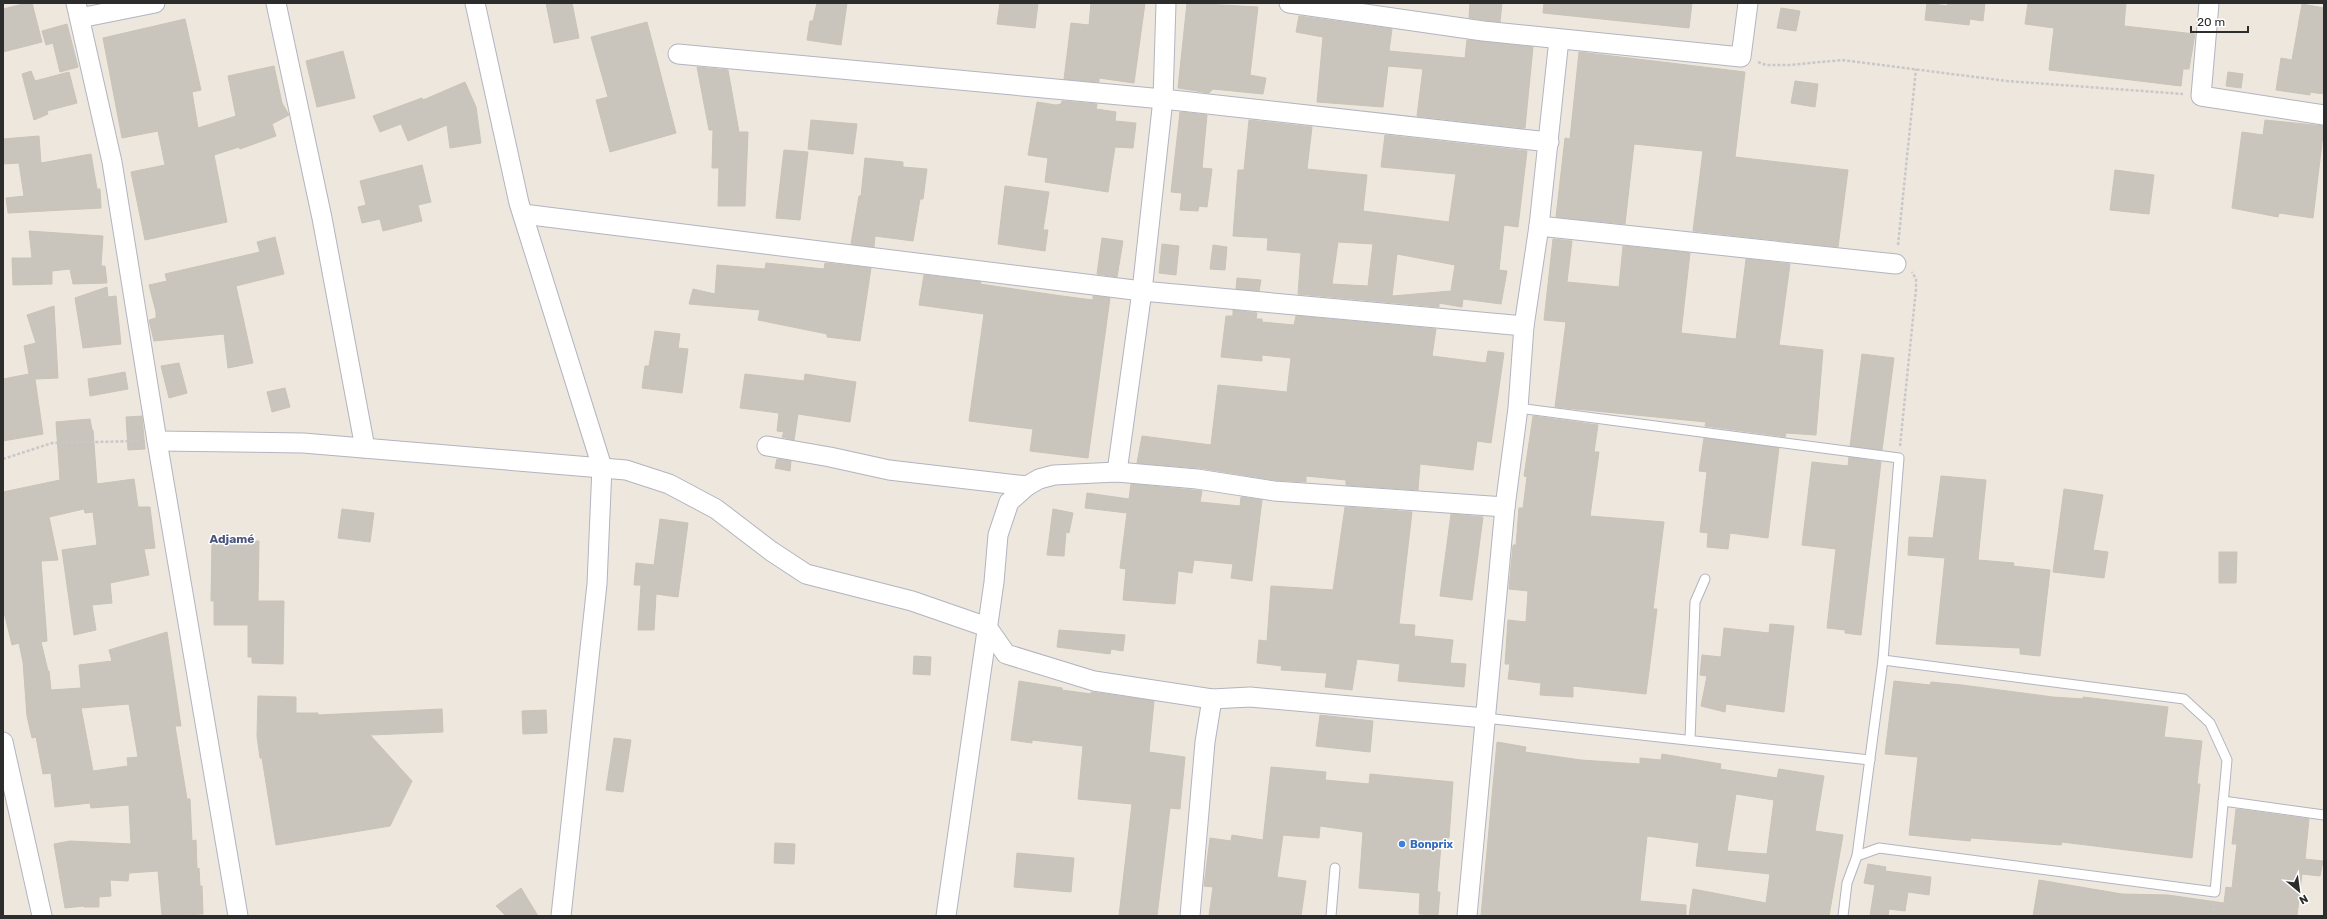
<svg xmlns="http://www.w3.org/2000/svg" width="2327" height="919" font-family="Rubik,sans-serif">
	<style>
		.building { fill: #c9c5bc; stroke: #cac3b7; fill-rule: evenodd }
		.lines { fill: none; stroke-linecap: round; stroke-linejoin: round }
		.lane-casing { stroke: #b2b4c0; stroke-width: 11 }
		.street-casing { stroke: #b2b4c0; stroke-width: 21 }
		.path { stroke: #c8c8c8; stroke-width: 2.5; stroke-dasharray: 3 2; stroke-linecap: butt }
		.lane { stroke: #fff; stroke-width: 9 }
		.street { stroke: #fff; stroke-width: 19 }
		.shop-dot { fill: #3f7fe0; stroke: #fff; stroke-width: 1.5 }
		.labels { text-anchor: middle; stroke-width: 3; stroke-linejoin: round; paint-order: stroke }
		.shop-label { font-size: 11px; font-weight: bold; fill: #366cbe; stroke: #fff; text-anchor: start }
		.neighbourhood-label { font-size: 12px; font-weight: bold; fill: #49547f; stroke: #fff }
	</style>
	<rect width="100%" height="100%" fill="#eee7de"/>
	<g class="building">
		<polygon points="27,3 32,3 42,42 3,52 3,9"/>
		<polygon points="546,3 572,3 579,38 554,43"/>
		<polygon points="817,3 847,3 841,45 807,40 810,21 813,21"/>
		<polygon points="1000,3 1038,3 1035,28 997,24"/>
		<polygon points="1091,3 1145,3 1134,83 1099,78 1099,82 1064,79 1071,23 1089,25"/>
		<polygon points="1187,3 1258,7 1250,75 1266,78 1263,94 1213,89 1209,93 1178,88"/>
		<polygon points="1470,3 1502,3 1500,22 1469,18"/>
		<polygon points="1544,3 1692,3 1689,28 1543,13"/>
		<polygon points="1927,3 1947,6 1948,3 1985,3 1983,21 1970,19 1969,25 1925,20"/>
		<polygon points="2028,3 2126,3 2124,26 2195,34 2189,69 2183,69 2181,86 2049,70 2054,28 2025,24"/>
		<polygon points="2302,4 2324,8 2324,94 2310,92 2310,95 2276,90 2281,58 2292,60"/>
		<polygon points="1781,8 1800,11 1796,31 1777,28"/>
		<polygon points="1299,16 1392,29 1389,51 1465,58 1467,40 1533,47 1525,128 1417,116 1423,69 1388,66 1383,107 1317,102 1323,37 1296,32"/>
		<polygon points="185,19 201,90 192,92 198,128 236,116 228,76 274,66 282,103 289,115 272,124 276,136 240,149 239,147 214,155 227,222 145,240 131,172 165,165 158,131 122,138 103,38"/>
		<polygon points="647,22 676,133 610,152 596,100 608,97 591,37"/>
		<polygon points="67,24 78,67 60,72 53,43 46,45 42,31"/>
		<polygon points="343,51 355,98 317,107 306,61"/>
		<polygon points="1579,52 1745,72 1735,157 1848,170 1838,247 1693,231 1703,151 1634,144 1625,224 1556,217 1565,138 1570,139"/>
		<polygon points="697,67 728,70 739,132 748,132 745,206 718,206 719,168 712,168 713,130 709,130"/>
		<polygon points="31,71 35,81 69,72 77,103 47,111 48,114 34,120 22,74"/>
		<polygon points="2228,72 2243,74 2241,88 2226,86"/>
		<polygon points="1795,81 1818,84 1815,107 1791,103"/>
		<polygon points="465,82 476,107 481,143 450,148 447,125 408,141 401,124 380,132 373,116 422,98 423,100"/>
		<polygon points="1062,101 1097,104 1096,109 1116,112 1115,121 1136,123 1133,148 1115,147 1108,192 1045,182 1048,158 1028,155 1037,102 1056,105 1061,104"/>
		<polygon points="1180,112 1207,115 1202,168 1212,169 1207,207 1199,206 1198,211 1180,210 1182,193 1171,192"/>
		<polygon points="811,120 857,124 853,154 808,149"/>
		<path d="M 1249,120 L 1312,127 L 1307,169 L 1367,175 L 1363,211 L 1449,222 L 1456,174 L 1381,167 L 1385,135 L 1527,151 L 1518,227 L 1504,225 L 1499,270 L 1507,271 L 1501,304 L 1463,299 L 1462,307 L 1439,303 L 1439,307 L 1298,294 L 1301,253 L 1267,250 L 1268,238 L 1233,236 L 1238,170 L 1244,170 ZM 1338,242 L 1373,244 L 1368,286 L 1332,284 ZM 1397,254 L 1455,265 L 1451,291 L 1392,296 Z"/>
		<polygon points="2265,120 2324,126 2313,218 2279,213 2278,217 2232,208 2242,132 2263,135"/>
		<polygon points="39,136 41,163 91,154 97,189 100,189 101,208 8,213 6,198 24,196 19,163 3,164 3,139"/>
		<polygon points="784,150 808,152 800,220 776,218"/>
		<polygon points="865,158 903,162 903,167 927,169 923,199 920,199 913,241 875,236 874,247 851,244 859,196 861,196"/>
		<polygon points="422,165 431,202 418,205 422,221 383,231 380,219 362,223 358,207 366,205 360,181"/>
		<polygon points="2115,170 2154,175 2149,214 2110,210"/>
		<polygon points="1005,186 1049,192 1043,230 1048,230 1045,251 998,244"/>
		<polygon points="29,231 103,236 101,266 105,266 107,283 73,284 70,269 52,271 52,284 13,285 12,258 32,258"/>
		<polygon points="275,237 284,274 236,286 253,363 228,368 224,334 154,341 149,320 156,318 156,312 149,285 167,281 165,274 260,252 257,242"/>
		<polygon points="1102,238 1123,241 1117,277 1097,274"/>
		<polygon points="1553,239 1572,241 1567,282 1619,287 1623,246 1690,253 1681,333 1736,339 1746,259 1790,264 1779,345 1823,350 1816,435 1786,433 1785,437 1780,436 1705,426 1706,422 1555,407 1566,322 1544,320"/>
		<polygon points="1162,244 1179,246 1176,275 1159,273"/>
		<polygon points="1213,245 1227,247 1225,270 1210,269"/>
		<polygon points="766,263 824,269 825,263 871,268 860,341 827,337 827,334 758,320 760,310 689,304 693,289 715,294 717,265 765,269"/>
		<polygon points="924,275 981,282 980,284 1062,296 1093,300 1093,296 1110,298 1088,458 1030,451 1033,429 969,421 984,314 919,305"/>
		<polygon points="1237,278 1261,280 1259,291 1236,289"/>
		<polygon points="107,287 108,297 116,296 121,344 83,348 75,298"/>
		<polygon points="54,306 58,378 35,379 43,434 3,441 3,379 29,374 24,346 36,343 27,315"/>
		<polygon points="1233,310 1257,313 1256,319 1262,319 1262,322 1294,325 1296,316 1436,329 1432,356 1486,363 1488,351 1504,353 1491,443 1477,441 1473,470 1420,464 1418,490 1346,485 1346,480 1306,476 1306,482 1275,480 1199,468 1137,463 1142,436 1211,445 1218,385 1287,392 1291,358 1262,355 1262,361 1221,357 1226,316 1233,316"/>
		<polygon points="655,331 680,334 678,348 688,349 682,393 642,388 645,366 649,366"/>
		<polygon points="1862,354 1894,358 1882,450 1850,446"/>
		<polygon points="179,363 187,393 169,398 161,366"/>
		<polygon points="125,372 128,389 90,396 88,379"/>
		<polygon points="745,374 804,381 805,374 856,382 850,422 798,414 794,440 782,437 784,432 777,431 779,413 740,408"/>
		<polygon points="285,388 290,407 272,412 267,392"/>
		<polygon points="142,416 145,449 128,450 126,417"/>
		<polygon points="1533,416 1598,425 1594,452 1599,452 1590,516 1664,522 1653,609 1657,609 1646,694 1573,686 1573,697 1540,695 1541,683 1508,679 1510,664 1505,664 1508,620 1526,622 1528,591 1509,589 1513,545 1516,545 1519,508 1523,508 1527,477 1524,476"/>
		<path d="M 90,419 L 92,430 L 93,430 L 97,484 L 134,479 L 138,507 L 150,507 L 155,548 L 144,549 L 149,575 L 110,583 L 112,603 L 92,605 L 96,630 L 74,635 L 62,550 L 97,545 L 93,512 L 85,513 L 84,509 L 49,517 L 58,560 L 41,561 L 47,641 L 41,642 L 48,671 L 49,671 L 51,690 L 81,688 L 79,665 L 112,661 L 109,650 L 167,632 L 181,726 L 175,726 L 187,799 L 190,799 L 192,841 L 196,840 L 197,869 L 199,868 L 200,886 L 202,886 L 203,914 L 162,916 L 158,871 L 129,873 L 128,881 L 110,880 L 111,896 L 99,897 L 99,907 L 84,907 L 84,906 L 65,908 L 54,844 L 70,841 L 131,844 L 129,805 L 91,808 L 90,803 L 55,807 L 51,773 L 43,774 L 36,737 L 32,738 L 27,716 L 23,662 L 19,643 L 12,645 L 3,608 L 3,492 L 60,480 L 56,422 ZM 129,704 L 138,757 L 127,758 L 128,766 L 93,771 L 81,708 Z"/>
		<polygon points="1704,438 1779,448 1768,538 1730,533 1728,549 1707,547 1708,533 1700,532 1707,472 1699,471"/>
		<polygon points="1849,457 1881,462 1861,635 1845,633 1845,630 1827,628 1836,549 1802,545 1812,462 1848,466"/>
		<polygon points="777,459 791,461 790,471 775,468"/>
		<polygon points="1941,476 1986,480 1978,560 2014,563 2013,566 2050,570 2040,656 2020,654 2020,648 1936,644 1945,558 1908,555 1909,537 1933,538"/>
		<polygon points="1131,484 1202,491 1200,502 1240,506 1241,497 1262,500 1252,581 1231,578 1233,564 1194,560 1192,573 1178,571 1175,604 1123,600 1126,569 1120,568 1127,513 1085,508 1087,493 1129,499"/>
		<polygon points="2064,489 2103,495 2093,550 2108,552 2104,578 2053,572"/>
		<polygon points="1345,507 1412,512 1399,624 1415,625 1414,636 1453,640 1450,663 1466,664 1464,687 1398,681 1400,664 1357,659 1352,690 1325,687 1327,673 1281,670 1282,666 1257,663 1259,640 1267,641 1271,586 1333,590"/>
		<polygon points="342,509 374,513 370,542 338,538"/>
		<polygon points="1053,509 1073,513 1069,533 1066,532 1064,556 1047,555"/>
		<polygon points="1451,514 1483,517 1472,600 1440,596"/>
		<polygon points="660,519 688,523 678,597 656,594 654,630 638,630 641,585 634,585 636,563 654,565"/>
		<polygon points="212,541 259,541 258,601 284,601 283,664 252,663 252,657 248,657 248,625 214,625 214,601 211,601"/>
		<polygon points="2219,552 2237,552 2236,583 2219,583"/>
		<polygon points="1770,624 1794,626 1784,712 1726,704 1725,712 1701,706 1707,676 1700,675 1702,655 1721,657 1724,628 1769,633"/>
		<polygon points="1059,630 1125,635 1123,651 1111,649 1110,654 1057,647"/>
		<polygon points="914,656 931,657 930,675 913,674"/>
		<polygon points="1019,681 1062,688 1062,690 1091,694 1091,692 1154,701 1149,752 1185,757 1180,809 1170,808 1157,916 1119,916 1132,804 1078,799 1083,746 1032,740 1032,743 1011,740"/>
		<polygon points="1894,681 1930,685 1931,682 1962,685 2053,697 2083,699 2083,697 2168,707 2164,737 2202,741 2197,784 2200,784 2192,858 2062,842 2061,845 1971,838 1970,841 1909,835 1918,757 1885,754"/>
		<polygon points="258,696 296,697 296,713 318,713 318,715 442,709 443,732 370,735 412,781 390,826 276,845 262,758 260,758 257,736"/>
		<polygon points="546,710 547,733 523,734 522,711"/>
		<polygon points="1320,715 1373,721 1370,752 1316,746"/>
		<polygon points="614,738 631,740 623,792 606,790"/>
		<path d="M 1497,742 L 1526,747 L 1525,752 L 1581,760 L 1640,764 L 1640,758 L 1661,760 L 1662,754 L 1721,764 L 1720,769 L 1777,778 L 1779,769 L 1824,776 L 1815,831 L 1843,835 L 1829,916 L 1689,916 L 1693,889 L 1766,903 L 1770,874 L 1696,866 L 1699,843 L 1647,836 L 1640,901 L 1686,905 L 1686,916 L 1481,916 ZM 1736,794 L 1774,800 L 1767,854 L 1727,851 Z"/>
		<polygon points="1271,767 1326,772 1325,780 1369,784 1370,774 1453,782 1449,838 1447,838 1446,846 1441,845 1437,892 1440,892 1438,915 1419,914 1420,893 1359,888 1363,832 1320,826 1319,838 1283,835 1277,877 1306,881 1301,916 1209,916 1213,887 1204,886 1210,838 1231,841 1232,835 1263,840"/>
		<polygon points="2236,809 2309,819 2305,859 2323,861 2320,876 2302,874 2297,916 2033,916 2039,880 2122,894 2168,895 2224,903 2226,887 2232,888 2237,844 2232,844"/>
		<polygon points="775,843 795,844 794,864 774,863"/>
		<polygon points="1017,853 1074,858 1071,892 1014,887"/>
		<polygon points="1868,864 1886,867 1885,871 1931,877 1929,895 1908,892 1905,911 1889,909 1888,916 1870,916 1875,885 1864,883"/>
		<polygon points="521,888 538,916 506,916 496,906"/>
	</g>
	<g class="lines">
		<defs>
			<g id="lane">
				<polyline points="1518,408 1899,458 1883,660 1857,856"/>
				<polyline points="1485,718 1870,760"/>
				<polyline points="1690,740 1695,602 1705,579"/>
				<polyline points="2223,801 2324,815"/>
				<polyline points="1331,916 1335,868"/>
				<polyline points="1843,916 1847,883 1857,856 1879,848 2215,892 2227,760 2210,723 2184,699 1883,660"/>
			</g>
			<g id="street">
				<polyline points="76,3 112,162 157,441 238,916"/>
				<polyline points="276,3 322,218 365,448"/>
				<polyline points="475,3 519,203 602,467 597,584 561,916"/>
				<polyline points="1289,3 1483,31 1741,57 1748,3"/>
				<polyline points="2209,3 2201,96 2324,115"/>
				<polyline points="80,18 155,3"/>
				<polyline points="678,54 1163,99 1549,142"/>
				<polyline points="523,214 1142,291 1524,326"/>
				<polyline points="1539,226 1896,264"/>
				<polyline points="157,441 303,443 626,470 669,484 716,509 771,551 806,574 912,601 987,627 1006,654 1094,681 1212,699 1250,697 1485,718"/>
				<polyline points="767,446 830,457 889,470 1027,486"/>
				<polyline points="1117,472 1142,291 1163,99 1166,3"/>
				<polyline points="3,742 42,916"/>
				<polyline points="946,916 994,582 998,535 1009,502 1027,486 1039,479 1054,475 1117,472 1197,479 1274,491 1505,507"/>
				<polyline points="1190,916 1205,742 1212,699"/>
				<polyline points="1467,916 1505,507 1518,408 1524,326 1539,226 1559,39"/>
			</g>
		</defs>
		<use href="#lane" class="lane-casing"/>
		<use href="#street" class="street-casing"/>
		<g class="path">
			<polyline points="1758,62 1766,65 1790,65 1842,60 2007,81 2183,94"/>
			<polyline points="1898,245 1916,69"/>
			<polyline points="1900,446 1916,289 1916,279 1912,272"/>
			<polyline points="3,459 52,443 138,441"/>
			<polyline points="2214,916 2214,904"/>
		</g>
		<use href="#lane" class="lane"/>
		<use href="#street" class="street"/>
	</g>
	<circle class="shop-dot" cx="1402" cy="844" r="4"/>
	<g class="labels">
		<g class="shop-label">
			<text x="1410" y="848">Bonprix</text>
		</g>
		<g class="neighbourhood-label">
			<text x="232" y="543">Adjamé</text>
		</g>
	</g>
	<rect width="2327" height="919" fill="none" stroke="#2c2c2c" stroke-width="8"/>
	<g transform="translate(2299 891) rotate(151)" stroke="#ffffff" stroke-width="3" paint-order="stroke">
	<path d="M0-3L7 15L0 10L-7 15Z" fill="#2c2c2c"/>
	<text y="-6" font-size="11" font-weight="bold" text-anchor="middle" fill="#2c2c2c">N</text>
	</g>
	<path d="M2191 26v6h57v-6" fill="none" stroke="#2c2c2c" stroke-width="2"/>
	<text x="2197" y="26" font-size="12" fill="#2c2c2c" stroke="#ffffff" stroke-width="3" paint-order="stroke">20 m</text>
</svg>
